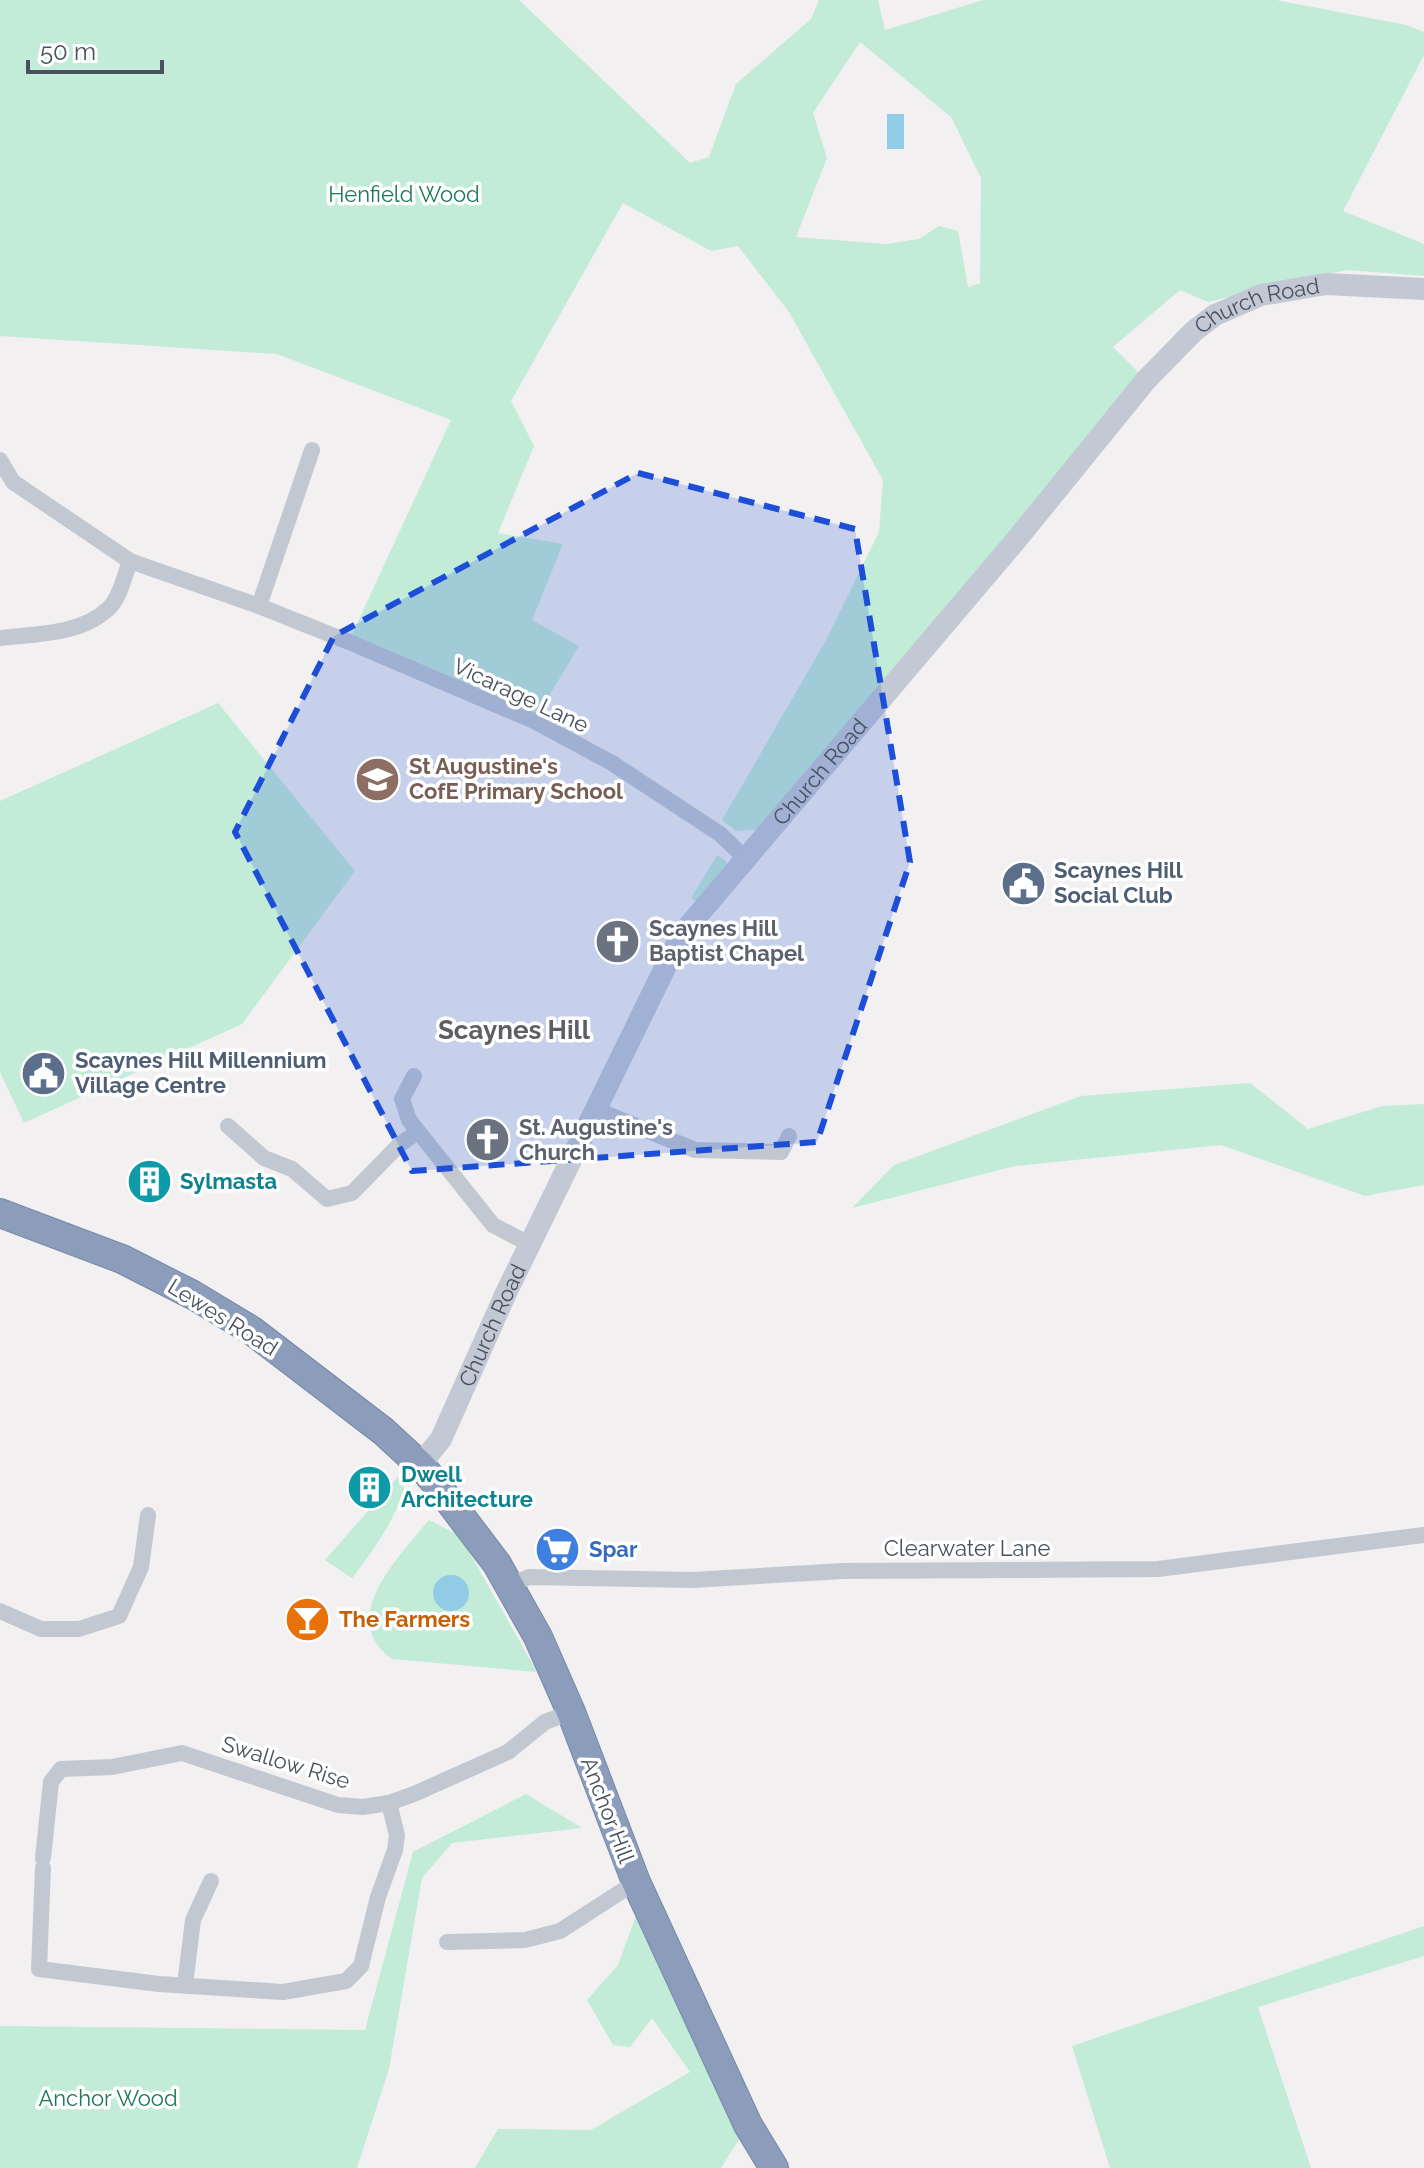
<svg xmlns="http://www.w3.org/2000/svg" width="1424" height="2168" font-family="Raleway,sans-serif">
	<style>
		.green { fill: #c2ecd7; fill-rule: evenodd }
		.water { fill: #92cbe6 }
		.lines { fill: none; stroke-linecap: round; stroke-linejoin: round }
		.highway-casing { stroke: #7688a7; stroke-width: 30 }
		.street { stroke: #c1c8d1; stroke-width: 16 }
		.secondary { stroke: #c2c9d5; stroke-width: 22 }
		.highway { stroke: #8b9dbb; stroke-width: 28 }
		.marked { fill: #1d4ed8; fill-opacity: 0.2; stroke: #1d4ed8; stroke-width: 6; stroke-dasharray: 16 10; stroke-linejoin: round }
		.labels { text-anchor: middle; stroke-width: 7; stroke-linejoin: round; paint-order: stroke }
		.park-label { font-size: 22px; fill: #1e7a56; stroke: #fff }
		.street-label { font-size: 22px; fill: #49515c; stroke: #fff }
		.education-label { font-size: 22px; font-weight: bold; fill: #785e54; stroke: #fff; text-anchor: start }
		.service-label { font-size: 22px; font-weight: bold; fill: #4e5e75; stroke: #fff; text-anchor: start }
		.worship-label { font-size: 22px; font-weight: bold; fill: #5b616d; stroke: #fff; text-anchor: start }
		.culture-label { font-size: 22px; font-weight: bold; fill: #0d838f; stroke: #fff; text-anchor: start }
		.shop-label { font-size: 22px; font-weight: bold; fill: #366cbe; stroke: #fff; text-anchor: start }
		.food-label { font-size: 22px; font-weight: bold; fill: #c56008; stroke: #fff; text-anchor: start }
		.quarter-label { font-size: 26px; font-weight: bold; fill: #5d5f64; stroke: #fff }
	</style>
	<rect width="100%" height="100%" fill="#f2f0f0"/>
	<g class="green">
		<path d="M 0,0 L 519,0 L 690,163 L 709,157 L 736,84 L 811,19 L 819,0 L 878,0 L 885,30 L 983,0 L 1276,0 L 1406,25 L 1424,32 L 1424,55 L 1343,211 L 1424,244 L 1424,276 L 1348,270 L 1302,279 L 1208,302 L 1180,290 L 1113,347 L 1146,380 L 769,829 L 736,831 L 722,820 L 825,642 L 879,532 L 883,480 L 789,312 L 738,246 L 711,251 L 623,203 L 511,401 L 534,446 L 498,533 L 563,544 L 532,620 L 579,646 L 534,721 L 349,641 L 451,420 L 277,354 L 0,336 ZM 860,42 L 951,117 L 981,178 L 980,283 L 968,287 L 958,231 L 939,226 L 919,239 L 885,244 L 796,237 L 827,158 L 813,113 Z"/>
		<polygon points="218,703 355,871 242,1024 24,1123 0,1072 0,801"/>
		<polygon points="717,855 725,860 728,868 706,908 691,898"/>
		<polygon points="1250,1083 1308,1129 1382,1106 1424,1104 1424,1185 1365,1196 1221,1145 1015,1166 852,1208 894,1165 1081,1096"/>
		<path d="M 398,1477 L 405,1489 C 393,1522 374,1550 352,1578 L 325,1560 Z"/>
		<path d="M 429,1520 L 460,1536 L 537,1672 L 392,1659 C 335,1618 400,1556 429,1520 Z"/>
		<polygon points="526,1794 582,1828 452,1843 422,1878 389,2069 357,2168 0,2168 0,2026 365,2030 413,1852"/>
		<polygon points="640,1905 748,2125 721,2168 475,2168 498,2129 591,2130 690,2072 652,2018 630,2047 613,2045 587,2000 618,1965"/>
		<polygon points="1424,1926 1424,1956 1258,2007 1311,2168 1110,2168 1072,2046"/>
	</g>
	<g class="water">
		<rect x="887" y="114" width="17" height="35"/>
		<circle cx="451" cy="1593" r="18"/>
	</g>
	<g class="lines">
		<defs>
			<polyline id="highway" points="0,1213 122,1259 193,1295 251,1330 383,1431 420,1465 434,1481 497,1564 538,1637 571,1712 636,1882 748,2125 774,2168"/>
		</defs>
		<use href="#highway" class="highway-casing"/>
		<g class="street">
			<polyline points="0,460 13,482 130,561 259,606 349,642 534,721 612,763 720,834 745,858"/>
			<polyline points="259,606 312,450"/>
			<path d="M 0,638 C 36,634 81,635 109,608 C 120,598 125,574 130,561"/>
			<polyline points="414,1076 402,1099 409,1120 493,1225 529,1244"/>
			<polyline points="597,1110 695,1150 781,1152 789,1136"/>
			<polyline points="228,1126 264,1158 292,1169 327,1199 352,1193 398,1146 417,1132"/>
			<polyline points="510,1585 529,1577 692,1580 843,1571 1158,1569 1424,1535"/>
			<polyline points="0,1611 41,1629 79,1629 119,1616 141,1567 148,1515"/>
			<polyline points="43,1858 51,1782 61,1769 112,1767 182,1753 338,1805 363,1807 389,1803 414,1794 508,1752 545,1722 571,1712"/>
			<polyline points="43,1868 39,1969 159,1984 283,1992 346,1981 361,1966 378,1897 395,1850 397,1835 389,1803"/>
			<polyline points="447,1942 525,1940 560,1931 636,1882"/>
			<polyline points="185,1985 193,1920 211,1881"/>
		</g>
		<path class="secondary" id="s1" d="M 420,1465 L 441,1439 L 506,1293 L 681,935 L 1017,539 L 1146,380 L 1194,331 L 1215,315 L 1261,295 L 1326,284 L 1424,289"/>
		<use href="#highway" class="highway"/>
	</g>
	<path class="marked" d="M 638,473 L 855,529 L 910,862 L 817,1142 L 412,1171 L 235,832 L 334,636 Z"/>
	<defs>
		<symbol id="school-disc" viewBox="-11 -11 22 22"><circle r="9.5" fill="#8d6e63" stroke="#fff"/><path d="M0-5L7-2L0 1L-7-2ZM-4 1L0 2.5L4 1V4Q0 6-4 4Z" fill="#fff"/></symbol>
		<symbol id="civic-disc" viewBox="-11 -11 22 22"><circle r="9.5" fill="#5c6f8a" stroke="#fff"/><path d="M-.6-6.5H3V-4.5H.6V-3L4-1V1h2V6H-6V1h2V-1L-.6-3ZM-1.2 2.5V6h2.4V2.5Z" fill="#fff"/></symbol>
		<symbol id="church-disc" viewBox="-11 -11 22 22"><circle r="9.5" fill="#6b7280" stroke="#fff"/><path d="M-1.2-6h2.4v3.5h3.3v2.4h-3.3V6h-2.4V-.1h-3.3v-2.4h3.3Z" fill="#fff"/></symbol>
		<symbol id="building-disc" viewBox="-11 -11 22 22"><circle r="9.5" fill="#0f9aa8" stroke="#fff"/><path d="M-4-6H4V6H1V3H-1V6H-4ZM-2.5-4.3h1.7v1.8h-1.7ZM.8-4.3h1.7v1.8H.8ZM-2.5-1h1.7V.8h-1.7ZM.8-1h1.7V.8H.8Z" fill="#fff"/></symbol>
		<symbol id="supermarket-disc" viewBox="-11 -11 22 22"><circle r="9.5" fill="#3f7fe0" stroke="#fff"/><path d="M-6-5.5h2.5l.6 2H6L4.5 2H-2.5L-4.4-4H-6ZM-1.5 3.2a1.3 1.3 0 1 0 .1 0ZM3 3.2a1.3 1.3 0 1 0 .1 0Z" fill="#fff"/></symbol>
		<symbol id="bar-disc" viewBox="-11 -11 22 22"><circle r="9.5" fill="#e8710a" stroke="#fff"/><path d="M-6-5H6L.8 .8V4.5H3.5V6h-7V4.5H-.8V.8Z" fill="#fff"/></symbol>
	</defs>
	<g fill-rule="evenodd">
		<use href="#school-disc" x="352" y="754" width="51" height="51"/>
		<use href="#civic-disc" x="998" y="858" width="51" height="51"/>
		<use href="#church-disc" x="592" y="916" width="51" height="51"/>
		<use href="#civic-disc" x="18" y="1048" width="51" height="51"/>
		<use href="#church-disc" x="462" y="1114" width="51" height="51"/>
		<use href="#building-disc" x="124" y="1156" width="51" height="51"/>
		<use href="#building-disc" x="344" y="1462" width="51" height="51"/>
		<use href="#supermarket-disc" x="532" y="1524" width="51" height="51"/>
		<use href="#bar-disc" x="282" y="1594" width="51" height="51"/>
	</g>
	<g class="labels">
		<g class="park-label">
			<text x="404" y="202">Henfield Wood</text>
			<text x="108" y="2106">Anchor Wood</text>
		</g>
		<g class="street-label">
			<text dy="8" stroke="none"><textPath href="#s1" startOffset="1454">Church Road</textPath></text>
			<text transform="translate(521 695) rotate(25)" y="8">Vicarage Lane</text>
			<text dy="8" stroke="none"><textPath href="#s1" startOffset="806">Church Road</textPath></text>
			<text transform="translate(223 1317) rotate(32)" y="8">Lewes Road</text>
			<text dy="8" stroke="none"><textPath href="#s1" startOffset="158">Church Road</textPath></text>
			<text x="967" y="1556">Clearwater Lane</text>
			<text transform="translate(286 1762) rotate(17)" y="8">Swallow Rise</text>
			<text transform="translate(608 1810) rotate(69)" y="8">Anchor Hill</text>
		</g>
		<g class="education-label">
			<text x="409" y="774">St Augustine's<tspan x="409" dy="25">CofE Primary School</tspan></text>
		</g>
		<g class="service-label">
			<text x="1054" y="878">Scaynes Hill<tspan x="1054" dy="25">Social Club</tspan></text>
			<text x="75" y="1068">Scaynes Hill Millennium<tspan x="75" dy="25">Village Centre</tspan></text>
		</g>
		<g class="worship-label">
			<text x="649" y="936">Scaynes Hill<tspan x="649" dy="25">Baptist Chapel</tspan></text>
			<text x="519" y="1135">St. Augustine's<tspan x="519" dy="25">Church</tspan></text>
		</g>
		<g class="culture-label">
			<text x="180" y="1189">Sylmasta</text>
			<text x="401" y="1482">Dwell<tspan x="401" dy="25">Architecture</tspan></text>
		</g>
		<g class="shop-label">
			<text x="589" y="1557">Spar</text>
		</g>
		<g class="food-label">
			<text x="339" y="1627">The Farmers</text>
		</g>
		<g class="quarter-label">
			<text x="514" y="1039">Scaynes Hill</text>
		</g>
	</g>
	<path d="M28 60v12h134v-12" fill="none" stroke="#49515c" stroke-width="4"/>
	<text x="40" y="60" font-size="24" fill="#49515c" stroke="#ffffff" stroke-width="6" paint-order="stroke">50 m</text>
</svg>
